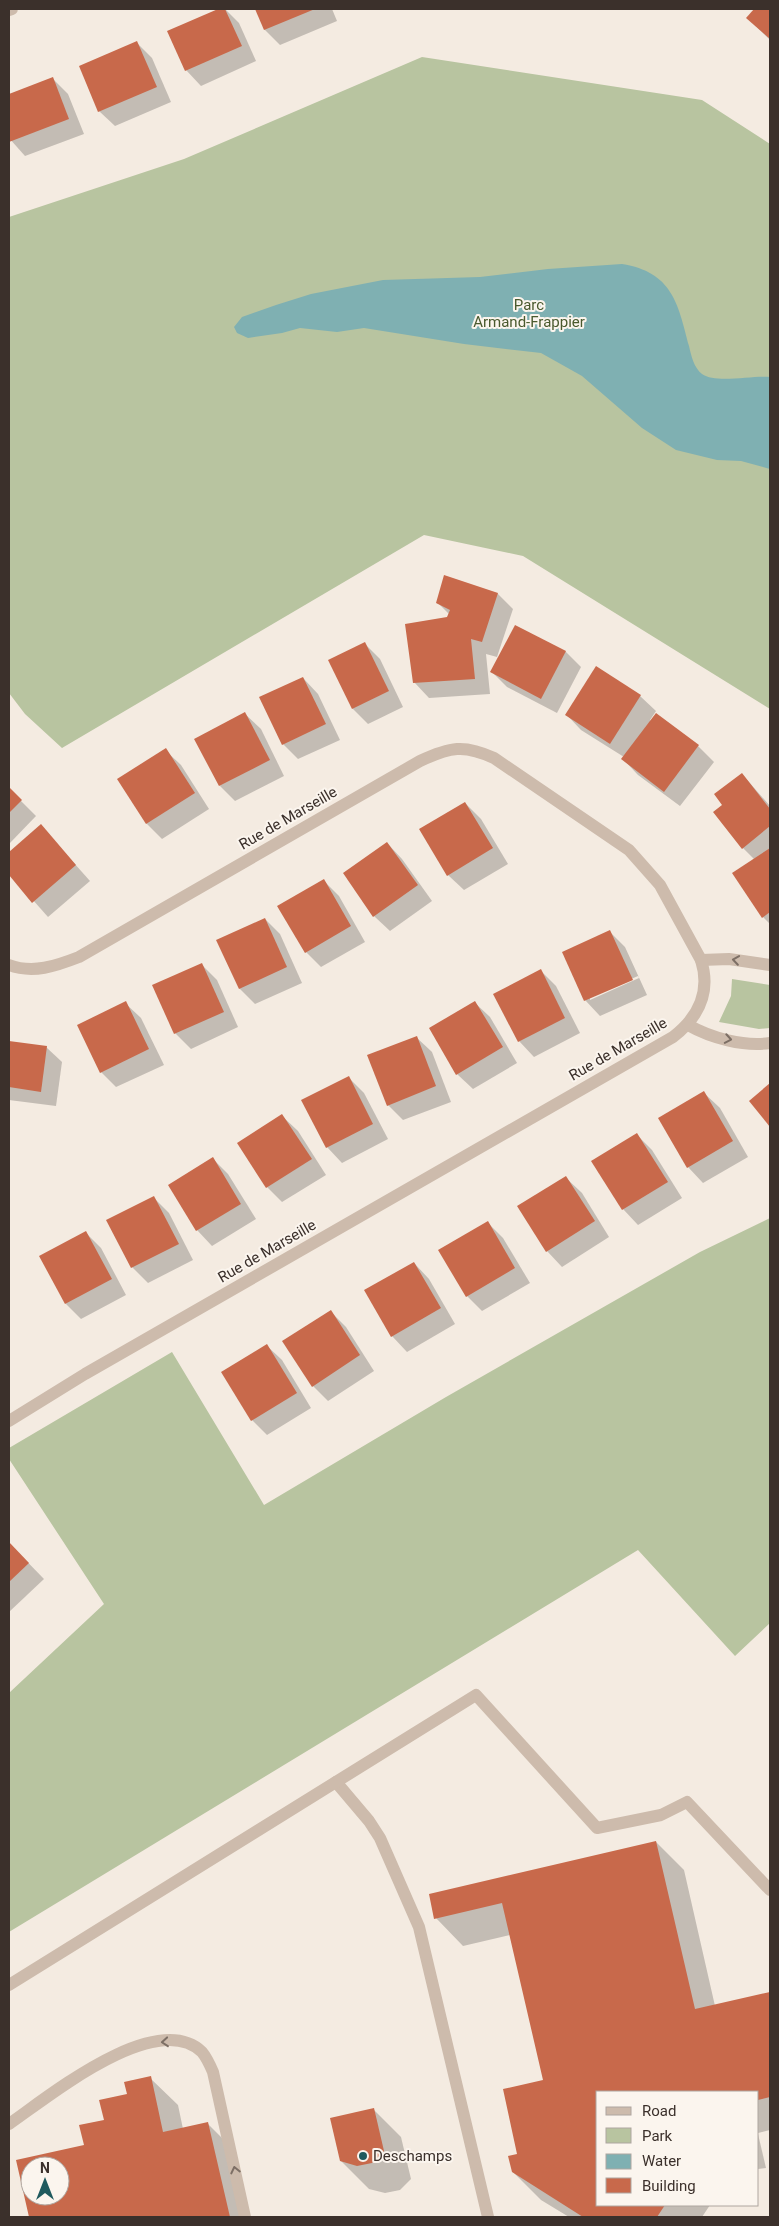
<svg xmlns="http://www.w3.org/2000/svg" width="779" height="2226" font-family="Roboto,sans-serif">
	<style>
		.green { fill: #b8c4a0 }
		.water { fill: #7fb0b2 }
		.shadow { fill: #0003; fill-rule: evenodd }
		.building { fill: #c8694b; fill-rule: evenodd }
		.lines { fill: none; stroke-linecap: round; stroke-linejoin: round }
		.minor { stroke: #cdbbac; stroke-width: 12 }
		.oneway { stroke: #7d6f65 }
		.poi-dot { fill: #1f5a5e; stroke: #fbf5ee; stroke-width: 2 }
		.labels { text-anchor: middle; stroke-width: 4; stroke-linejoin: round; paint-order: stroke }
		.park-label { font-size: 15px; fill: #4a5a2e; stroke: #fbf5ee }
		.street-label { font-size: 15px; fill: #3b302b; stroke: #fbf5ee }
		.poi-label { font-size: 15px; fill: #3b302b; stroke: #fbf5ee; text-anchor: start }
	</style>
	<rect width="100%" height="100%" fill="#f4ebe1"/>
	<g class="green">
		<polygon points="422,57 702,100 770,144 770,709 523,556 424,535 62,748 25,714 9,693 9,217 184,159"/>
		<polygon points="732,979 770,985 770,1028 759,1029 719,1022 731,996"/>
		<polygon points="770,1218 770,1623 735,1656 638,1550 9,1932 9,1693 104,1604 9,1459 9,1448 172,1352 264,1505 446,1397 700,1252"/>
	</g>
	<path class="water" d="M 622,264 C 672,272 678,303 689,346 C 691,355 694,368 702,374 C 716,384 752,375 770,377 L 770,469 L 741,461 L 717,460 L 676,450 L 642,428 L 582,376 L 541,353 L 464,344 L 364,328 L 337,332 L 300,328 L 282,333 L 248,338 L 237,333 L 234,327 L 242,317 L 276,305 L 311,294 L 383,280 L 480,277 L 548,269 Z"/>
	<g class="shadow">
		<polygon points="221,9 225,9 239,23 256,61 201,86 186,70 168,32"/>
		<polygon points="256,9 332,9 337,21 280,45 265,30"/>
		<polygon points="756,9 770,9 770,40 748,18"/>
		<polygon points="137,43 152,58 171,102 115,126 99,111"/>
		<polygon points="53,79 68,94 84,134 25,156 9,138 9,96"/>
		<polygon points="445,576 498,594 513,609 497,657 486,654 490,694 429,698 414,682 449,614 437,602"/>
		<polygon points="516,626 566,652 581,667 557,713 507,687 492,672"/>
		<polygon points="365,644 380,659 403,707 368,724 353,709"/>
		<polygon points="303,678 318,694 340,740 298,759 283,744"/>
		<polygon points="640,696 656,711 650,720 651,721 656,715 698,746 714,762 680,806 638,775 623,759 624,757 581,730 566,714"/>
		<polygon points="245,714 261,729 284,776 235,801 220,786"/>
		<polygon points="165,750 181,765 209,809 162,839 147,824 119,779"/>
		<polygon points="742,774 770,806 770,924 763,917 755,860 743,848 724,805"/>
		<polygon points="9,789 36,816 9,844"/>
		<polygon points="465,803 481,819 508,864 464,890 448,875"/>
		<polygon points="41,826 90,881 48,917 9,873 9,854"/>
		<polygon points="387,843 402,859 432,901 390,931 374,916"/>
		<polygon points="324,881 339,896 365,942 321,967 306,952"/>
		<polygon points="265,919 280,934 302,983 255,1004 240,989 218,940"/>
		<path d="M 610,932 L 625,947 L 647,995 L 600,1016 L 585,1000 ZM 638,976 L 639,978 L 590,1000 L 590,997 Z"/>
		<polygon points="202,965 217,980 238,1027 191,1049 175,1033"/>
		<polygon points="541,971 556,986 580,1033 534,1057 519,1041"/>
		<polygon points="474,1002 490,1017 517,1063 473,1089 457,1074"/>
		<polygon points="125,1003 141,1018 164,1065 116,1087 101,1072"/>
		<polygon points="416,1037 432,1052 451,1102 403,1120 388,1105"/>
		<polygon points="9,1042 46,1047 62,1062 56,1106 9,1100"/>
		<polygon points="348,1077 364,1093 388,1139 342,1163 327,1147"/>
		<polygon points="704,1093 720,1108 748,1157 703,1183 688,1167"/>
		<polygon points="282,1116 298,1131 326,1175 282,1202 267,1187"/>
		<polygon points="637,1135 652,1150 682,1198 638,1225 623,1209"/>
		<polygon points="213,1159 228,1174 256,1219 212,1246 197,1230"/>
		<polygon points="566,1178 582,1193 609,1237 562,1267 547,1251"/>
		<polygon points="154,1198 169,1213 193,1260 148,1283 132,1267 108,1221"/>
		<polygon points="488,1223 503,1238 530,1283 482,1311 467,1296"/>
		<polygon points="86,1233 101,1248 126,1295 81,1319 66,1304"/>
		<polygon points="414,1263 429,1279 455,1324 407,1352 392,1336"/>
		<polygon points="331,1312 346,1327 374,1371 328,1401 313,1386"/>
		<polygon points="266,1345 282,1360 311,1408 267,1435 252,1420"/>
		<polygon points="9,1543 44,1579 9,1612"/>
		<polygon points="656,1842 684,1870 715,2006 770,1993 770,2130 758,2133 758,2092 598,2092 598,2205 710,2205 702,2217 569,2217 541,2200 513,2172 545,2081 510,1935 463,1946 436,1918"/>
		<path d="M 150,2078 L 178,2105 L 183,2129 L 208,2124 L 235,2151 L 250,2217 L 30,2217 L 18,2161 L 86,2146 L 129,2095 ZM 30,2166 L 60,2166 L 60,2196 L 30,2196 Z"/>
		<polygon points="374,2110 401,2137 411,2179 400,2190 385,2193 369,2189 341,2161"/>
		<polygon points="758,2134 766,2168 758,2169"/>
	</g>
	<g class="building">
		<polygon points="218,9 225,9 242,46 185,71 167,31"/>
		<polygon points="255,9 315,9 264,30"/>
		<polygon points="754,9 770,9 770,39 746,18"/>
		<polygon points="137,41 157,87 98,112 79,66"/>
		<polygon points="53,77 69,119 9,142 9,94"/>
		<polygon points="444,575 498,593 482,642 471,639 475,679 413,683 405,624 447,617 450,610 436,603"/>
		<polygon points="515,625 566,651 541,699 490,672"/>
		<polygon points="365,642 389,691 352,709 328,660"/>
		<polygon points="596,666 641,695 610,744 565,715"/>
		<polygon points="303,677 326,724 282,745 259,697"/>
		<polygon points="245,712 270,760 219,786 194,739"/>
		<polygon points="656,713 699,745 664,792 621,759"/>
		<polygon points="166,748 195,793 146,824 117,779"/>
		<polygon points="742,773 770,809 770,826 742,849 713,812 722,805 714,794"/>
		<polygon points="9,787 22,800 9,813"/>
		<polygon points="465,802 493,848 447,876 419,829"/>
		<polygon points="41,824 76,865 32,903 9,875 9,852"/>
		<polygon points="387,842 418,885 373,917 343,873"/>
		<polygon points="770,848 770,912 762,918 732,873"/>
		<polygon points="324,879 351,926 305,953 277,906"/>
		<polygon points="265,918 287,967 239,989 216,940"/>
		<polygon points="610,930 633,980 584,1001 562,952"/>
		<polygon points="202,963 224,1012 174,1034 152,985"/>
		<polygon points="541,969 565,1018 518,1042 493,994"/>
		<polygon points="126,1001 149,1049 100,1073 77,1025"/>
		<polygon points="475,1001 503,1047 456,1075 429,1028"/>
		<polygon points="417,1036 436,1086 387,1106 367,1055"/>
		<polygon points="9,1041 47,1046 41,1092 9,1087"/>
		<polygon points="349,1076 373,1124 326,1148 301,1100"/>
		<polygon points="770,1083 770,1127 749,1101"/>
		<polygon points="704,1091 733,1141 687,1168 658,1118"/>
		<polygon points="282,1114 312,1159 266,1188 237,1143"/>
		<polygon points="637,1133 668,1182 622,1210 591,1161"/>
		<polygon points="213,1157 241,1204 196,1231 168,1185"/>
		<polygon points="566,1176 595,1221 546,1252 517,1206"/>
		<polygon points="154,1196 179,1244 131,1268 106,1220"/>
		<polygon points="488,1221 515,1268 466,1297 438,1250"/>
		<polygon points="86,1231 112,1279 65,1304 39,1256"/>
		<polygon points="414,1262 441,1308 391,1337 364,1290"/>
		<polygon points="331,1310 360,1355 312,1387 282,1341"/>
		<polygon points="267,1344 297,1393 251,1421 221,1372"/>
		<polygon points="9,1542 29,1563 9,1582"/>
		<polygon points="656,1841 695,2009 770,1992 770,2097 758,2100 758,2092 598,2092 598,2205 665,2205 657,2217 583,2217 512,2172 508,2156 517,2154 503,2089 543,2080 502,1903 434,1919 429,1894"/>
		<path d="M 151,2076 L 163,2132 L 208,2122 L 230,2217 L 29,2217 L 16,2160 L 84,2145 L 79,2125 L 104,2120 L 99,2100 L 127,2094 L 124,2082 ZM 30,2166 L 60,2166 L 60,2196 L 30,2196 Z"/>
		<polygon points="374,2108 384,2151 372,2163 357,2166 340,2161 330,2118"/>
	</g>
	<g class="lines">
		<g class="minor">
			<polyline points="9,10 12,9"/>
			<polyline points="701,960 729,959 770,965"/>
			<path d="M 9,965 C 33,974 56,966 79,957 L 420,761 C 450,747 464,744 494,758 L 629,850 L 660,885 L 701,960 C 711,992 699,1017 673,1037 L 85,1374 L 9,1421"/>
			<path d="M 688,1025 C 711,1038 744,1047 770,1043"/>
			<polyline points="336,1782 369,1821 380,1838 419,1927 488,2217"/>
			<polyline points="9,1985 476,1695 597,1828 661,1815 687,1802 770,1890"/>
			<path d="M 9,2124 C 47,2098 156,2008 202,2052 C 207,2058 210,2065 213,2072 L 245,2217"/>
		</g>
	</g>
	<defs><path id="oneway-chevron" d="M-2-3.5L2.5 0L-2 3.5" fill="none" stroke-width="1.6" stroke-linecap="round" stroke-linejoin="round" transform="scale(1.25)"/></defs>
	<g class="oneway">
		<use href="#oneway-chevron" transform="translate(736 960) rotate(-172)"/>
		<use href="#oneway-chevron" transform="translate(728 1039) rotate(10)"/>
		<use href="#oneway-chevron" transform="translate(165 2042) rotate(175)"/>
		<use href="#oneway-chevron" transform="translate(235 2170) rotate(-103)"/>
	</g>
	<circle class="poi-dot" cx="363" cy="2156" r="5"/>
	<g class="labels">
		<g class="park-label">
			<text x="529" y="310">Parc<tspan x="529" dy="17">Armand-Frappier</tspan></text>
		</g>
		<g class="street-label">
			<text transform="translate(288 818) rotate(-30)" y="5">Rue de Marseille</text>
			<text transform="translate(618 1049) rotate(-30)" y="5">Rue de Marseille</text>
			<text transform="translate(267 1251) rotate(-30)" y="5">Rue de Marseille</text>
		</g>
		<g class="poi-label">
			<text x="373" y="2161">Deschamps</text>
		</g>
	</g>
	<rect width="779" height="2226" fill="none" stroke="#3b302b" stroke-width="20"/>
	<rect x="596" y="2091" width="162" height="115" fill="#fbf5ee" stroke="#aea6a0"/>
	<rect x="606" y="2107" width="25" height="8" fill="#cdbbac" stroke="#aea6a0"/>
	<text x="642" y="2116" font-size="15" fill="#3b302b">Road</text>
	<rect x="606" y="2128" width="25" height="15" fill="#b8c4a0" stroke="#aea6a0"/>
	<text x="642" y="2141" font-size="15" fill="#3b302b">Park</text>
	<rect x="606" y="2154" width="25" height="15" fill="#7fb0b2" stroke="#aea6a0"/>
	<text x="642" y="2166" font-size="15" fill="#3b302b">Water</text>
	<rect x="606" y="2178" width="25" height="15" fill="#c8694b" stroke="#aea6a0"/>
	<text x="642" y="2191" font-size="15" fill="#3b302b">Building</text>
	<g transform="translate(45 2181)"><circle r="24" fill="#fbf5ee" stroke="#aea6a0"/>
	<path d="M0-4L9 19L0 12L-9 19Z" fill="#1f5a5e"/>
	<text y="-8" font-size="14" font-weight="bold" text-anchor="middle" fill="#3b302b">N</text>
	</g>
</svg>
